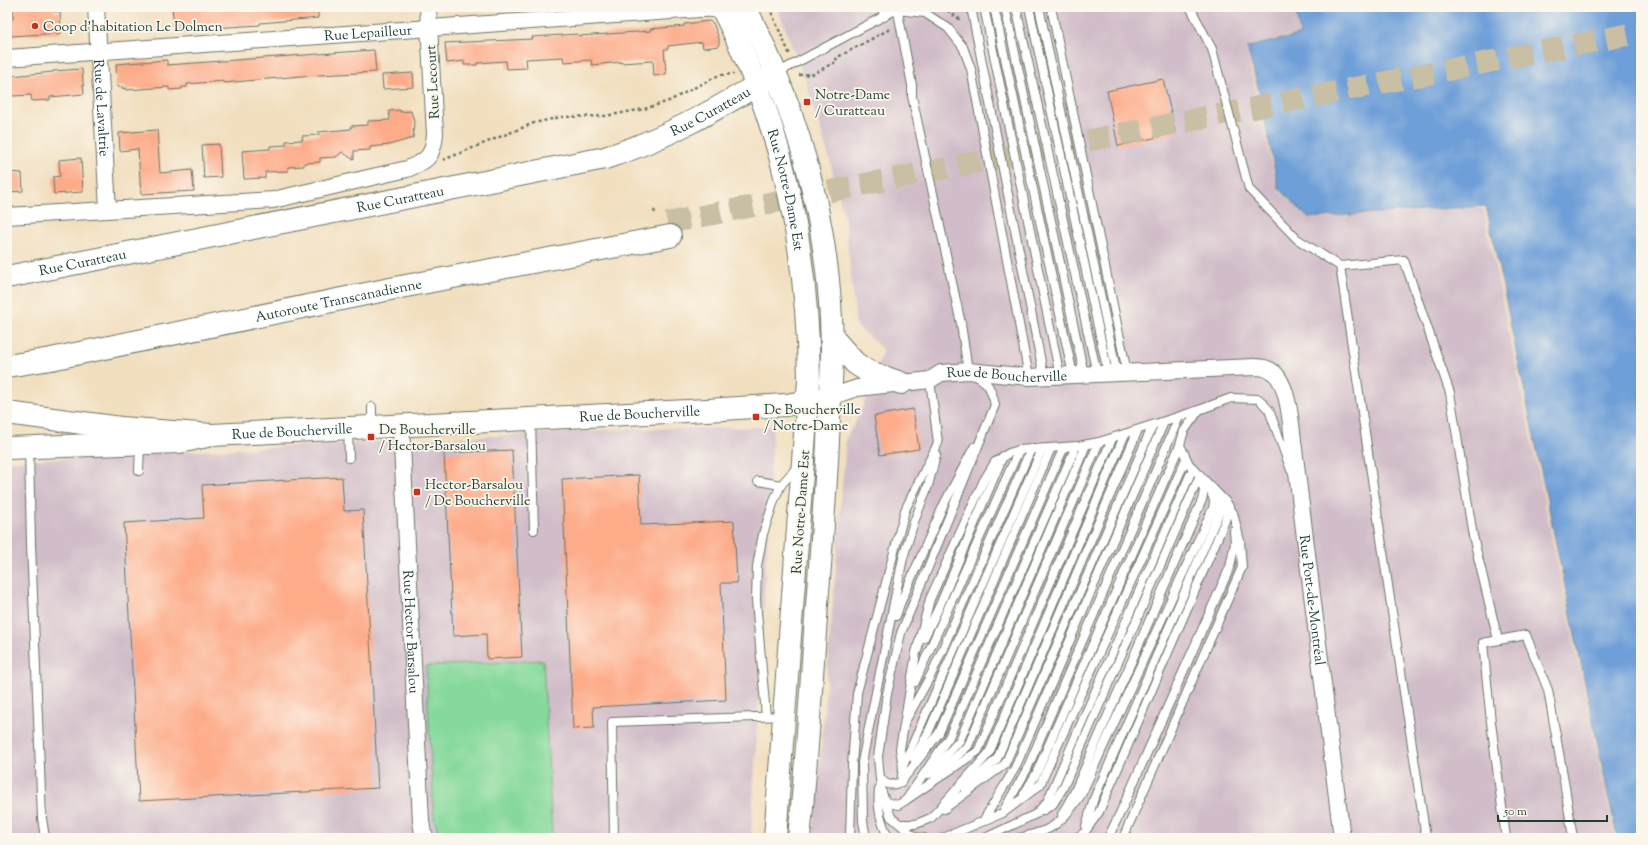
<svg xmlns="http://www.w3.org/2000/svg" width="1648" height="845" font-family="'Sorts Mill Goudy',serif">
	<style>
		.industrial { fill: #d1bdc9 }
		.green { fill: #86d99b; stroke: #528b68 }
		.water { fill: #6e9fd8; stroke: #466e86 }
		.building { fill: #fdab89 }
		.lines { fill: none; stroke-linecap: round; stroke-linejoin: round }
		.highway-tunnel { stroke: #c8bfa4; stroke-width: 22; stroke-dasharray: 22 11; stroke-linecap: butt }
		.lane-casing { stroke: #697665; stroke-width: 10 }
		.street-casing { stroke: #697665; stroke-width: 18 }
		.secondary-casing { stroke: #697665; stroke-width: 24 }
		.highway-casing { stroke: #697665; stroke-width: 24 }
		.path { stroke: #697665; stroke-width: 2.5; stroke-dasharray: 3 3; stroke-linecap: butt }
		.lane { stroke: #fff; stroke-width: 8 }
		.street { stroke: #fff; stroke-width: 16 }
		.secondary { stroke: #fff; stroke-width: 22 }
		.highway { stroke: #fff; stroke-width: 22 }
		.poi-dot { fill: #c8321e; stroke: #fbf7ec; stroke-width: 1.5 }
		.labels { text-anchor: middle; stroke-width: 3.5; stroke-linejoin: round; paint-order: stroke }
		.poi-label { font-size: 14px; fill: #1f3d34; stroke: #fbf7ec; text-anchor: start }
		.street-label { font-size: 14px; fill: #1f3d34; stroke: #fbf7ec }
	</style>
	<rect width="100%" height="100%" fill="#fbf7ec"/>
	<filter id="ink" filterUnits="userSpaceOnUse"><feTurbulence type="fractalNoise" baseFrequency=".025" numOctaves="2"/><feDisplacementMap in="SourceGraphic" scale="8" xChannelSelector="R" yChannelSelector="G"/><feConvolveMatrix kernelMatrix="1 2 1 2 8 2 1 2 1" color-interpolation-filters="sRGB"/></filter>
	<filter id="wash" filterUnits="userSpaceOnUse"><feTurbulence type="fractalNoise" baseFrequency=".012" numOctaves="4" result="noise"/><feDisplacementMap in="SourceGraphic" scale="16" xChannelSelector="R" yChannelSelector="G"/><feGaussianBlur stdDeviation="0.9" result="paint"/><feColorMatrix in="noise" values="0 0 0 0 0 0 0 0 0 0 0 0 0 0 0 0 0 1.4 0 .05"/><feComposite in="paint" operator="in"/></filter>
	<g filter="url(#wash)">
		<rect width="100%" height="100%" fill="#f2dfc0"/>
		<g class="industrial">
			<polygon points="777,7 1294,7 1299,34 1246,46 1277,188 1308,219 1483,208 1615,838 812,838 822,735 846,438 860,414 883,350 856,325 845,219 829,158 807,85"/>
			<polygon points="773,427 751,838 7,838 7,461 627,429"/>
		</g>
		<polygon class="green" points="543,660 552,838 445,837 439,833 434,819 426,666"/>
		<polygon class="water" points="1295,7 1641,7 1641,838 1617,838 1486,206 1308,218 1278,187 1259,92 1247,47 1300,35"/>
		<g id="blocks">
			<g class="building">
				<polygon points="13,7 55,7 55,12 60,11 61,33 11,36 10,19 13,19"/>
				<polygon points="172,7 318,7 318,18 260,23 260,25 182,30 182,28 174,28"/>
				<polygon points="709,21 713,23 719,38 719,46 703,48 702,42 668,46 668,49 664,49 666,74 654,76 653,61 621,63 621,62 592,65 591,60 564,62 563,57 526,59 527,68 507,69 506,61 477,63 477,65 464,65 464,61 447,63 445,43 533,39 532,37 578,34 579,36 651,31 650,29 684,26 684,24"/>
				<polygon points="374,50 376,72 301,76 223,83 223,81 187,84 187,87 182,87 182,89 169,90 169,87 126,90 126,88 123,89 123,87 117,87 116,64 167,60 167,65"/>
				<polygon points="82,69 84,94 50,97 50,100 32,101 31,95 12,96 11,76 53,72 53,71"/>
				<polygon points="413,73 414,87 383,89 382,75"/>
				<polygon points="1163,79 1176,133 1118,146 1107,91"/>
				<polygon points="400,110 400,112 411,111 414,121 413,138 389,145 370,147 370,150 354,151 354,160 342,152 336,157 320,158 320,162 304,163 304,166 288,167 288,171 265,172 265,178 244,179 242,151 270,149 270,146 286,145 286,141 303,140 302,136 319,135 318,132 351,129 351,126 368,125 368,121 390,120 389,111"/>
				<polygon points="157,130 160,173 192,170 194,191 141,194 138,149 120,151 119,133"/>
				<polygon points="219,144 221,177 204,178 202,145"/>
				<polygon points="81,158 83,192 54,194 53,177 60,176 59,160"/>
				<polygon points="7,172 22,173 23,191 7,192"/>
				<polygon points="913,409 919,449 880,455 874,416"/>
				<polygon points="512,450 522,657 487,659 486,634 453,636 444,453"/>
				<polygon points="639,475 641,525 734,521 737,583 721,583 726,700 593,707 594,728 573,729 562,479"/>
				<polygon points="342,477 344,511 363,510 378,788 139,801 124,523 204,518 202,485"/>
			</g>
		</g>
	</g>
	<g filter="url(#ink)">
		<use href="#blocks" fill-opacity="0" stroke="#697665" stroke-width="1"/>
		<g class="lines">
			<polyline class="highway-tunnel" points="667,223 1641,32"/>
			<defs>
				<g id="lane">
					<polyline points="882,7 884,17"/>
					<path d="M 897,7 L 912,85 L 912,96 L 961,324 L 968,371 C 987,382 990,383 995,405 L 901,633 L 887,694 L 878,757 L 881,790 L 891,817 L 915,837 L 924,838"/>
					<polyline points="971,7 1044,377"/>
					<polyline points="984,7 1060,376"/>
					<polyline points="994,7 1073,375"/>
					<polyline points="1005,7 1084,374"/>
					<polyline points="1016,7 1097,374"/>
					<polyline points="1029,7 1108,373"/>
					<polyline points="1039,7 1117,373"/>
					<polyline points="1051,7 1127,372"/>
					<polyline points="1190,7 1212,49 1249,189 1297,239 1340,266 1426,838"/>
					<polyline points="897,10 925,13 948,28 963,47 971,69 1029,377"/>
					<polyline points="777,73 901,7"/>
					<polyline points="1340,266 1404,260 1450,393 1473,536 1498,640"/>
					<polyline points="372,407 372,426"/>
					<polyline points="531,419 534,530"/>
					<polyline points="348,429 349,458"/>
					<polyline points="29,448 31,544 42,818 45,838"/>
					<polyline points="139,471 140,444"/>
					<polyline points="758,481 781,485"/>
					<polyline points="896,616 900,604 944,504 974,447"/>
					<polyline points="924,638 939,607 1003,456"/>
					<polyline points="916,653 930,599 984,480 995,462 1009,453 1019,450 1078,446 1099,442 1199,410 1231,398 1259,399 1269,410 1291,470"/>
					<polyline points="915,682 1019,450"/>
					<polyline points="766,716 756,600 757,566 763,534 775,498 781,485 799,465"/>
					<polyline points="907,718 932,673 1031,449"/>
					<polyline points="914,759 929,731 1051,448"/>
					<polyline points="903,766 1042,449"/>
					<polyline points="929,774 960,740 1086,445"/>
					<polyline points="935,775 968,746 1099,442"/>
					<path d="M 880,778 C 887,786 891,786 901,782 L 903,767 L 900,749 L 916,653 L 918,648"/>
					<polyline points="901,782 939,733 1064,447"/>
					<polyline points="965,788 997,759 1138,430"/>
					<path d="M 879,789 C 877,807 880,822 889,838"/>
					<polyline points="1024,794 1036,774 1180,445"/>
					<polyline points="906,800 978,751 1112,439"/>
					<polyline points="885,802 898,805 906,800 949,737 1076,446"/>
					<polyline points="944,809 1005,764 1153,425"/>
					<polyline points="1004,810 1027,769 1179,417"/>
					<polyline points="1044,810 1053,804 1063,788 1200,475"/>
					<polyline points="1062,814 1074,793 1202,500 1204,491 1200,475"/>
					<polyline points="983,821 1015,768 1164,422"/>
					<polyline points="900,824 916,824 931,818 989,753 1125,434"/>
					<polyline points="1086,826 1093,801 1219,513 1221,502 1217,494"/>
					<polyline points="614,838 612,722 784,716"/>
					<polyline points="850,838 852,766 857,693 905,510 938,443 930,380"/>
					<polyline points="866,838 863,821 862,762 903,558 914,522 928,486 936,455"/>
					<polyline points="943,838 1003,813 1040,785 1186,459"/>
					<polyline points="985,838 1036,814 1047,802 1193,468"/>
					<path d="M 1019,838 C 1027,836 1035,834 1043,831 C 1059,826 1072,808 1081,795 L 1213,508 L 1214,501 L 1209,486"/>
					<polyline points="1076,838 1084,833 1099,812 1225,521 1227,513 1227,504"/>
					<polyline points="1108,838 1121,811 1230,567 1235,543 1234,531"/>
					<polyline points="1123,838 1242,567 1240,541 1233,513 1226,502 1189,464 1180,445 1184,431 1199,410"/>
					<polyline points="1506,838 1491,722 1483,643 1526,635 1548,690 1564,781 1573,838"/>
				</g>
				<g id="street">
					<path id="s1" d="M 96,7 L 108,209"/>
					<path id="s2" d="M 7,58 L 700,9 C 710,9 720,7 726,16"/>
					<path d="M 7,216 L 273,200 L 407,169 C 427,161 433,157 435,134 L 428,7"/>
					<path id="s3" d="M 830,397 L 857,388 L 930,380 L 941,373 L 968,371 L 1029,377 L 1254,367 C 1258,367 1263,367 1267,369 C 1283,373 1288,402 1290,416 L 1342,838"/>
					<path id="s4" d="M 401,425 L 421,821 L 423,834 L 426,838"/>
				</g>
				<g id="secondary">
					<path id="s5" d="M 721,7 C 731,25 739,43 747,62 C 791,163 808,271 809,380 L 775,838"/>
					<path d="M 745,7 C 800,114 831,230 832,350 C 832,373 830,396 829,418 C 827,472 823,526 819,579 C 812,665 808,752 799,838"/>
					<path id="s6" d="M 7,277 L 605,158 C 663,140 717,109 769,78"/>
					<polyline points="832,337 855,363 867,371 901,383"/>
					<path id="s7" d="M 7,448 L 179,442 L 212,435 L 707,410 L 786,405 L 821,399"/>
				</g>
				<g id="highway">
					<path id="s8" d="M 7,366 L 51,359 L 390,289 L 670,236"/>
					<polyline points="7,413 121,428 212,435"/>
				</g>
			</defs>
			<use href="#lane" class="lane-casing"/>
			<use href="#street" class="street-casing"/>
			<use href="#secondary" class="secondary-casing"/>
			<use href="#highway" class="highway-casing"/>
			<g class="path">
				<polyline points="769,7 790,55"/>
				<polyline points="943,7 962,21"/>
				<polyline points="799,75 813,74 837,61 836,58 890,29"/>
				<polyline points="443,160 534,123 561,117 605,116 644,109 669,101 719,75 734,74"/>
				<polyline points="654,210 655,213"/>
			</g>
			<use href="#lane" class="lane"/>
			<use href="#street" class="street"/>
			<use href="#secondary" class="secondary"/>
			<use href="#highway" class="highway"/>
		</g>
	</g>
	<g class="poi-dot">
		<circle cx="35" cy="26" r="4"/>
		<rect x="803" y="98" width="8" height="8" rx="2"/>
		<rect x="752" y="413" width="8" height="8" rx="2"/>
		<rect x="367" y="433" width="8" height="8" rx="2"/>
		<rect x="413" y="488" width="8" height="8" rx="2"/>
	</g>
	<g class="labels">
		<g class="poi-label">
			<text x="43" y="31">Coop d'habitation Le Dolmen</text>
			<text x="815" y="99">Notre-Dame<tspan x="815" dy="16">/ Curatteau</tspan></text>
			<text x="764" y="414">De Boucherville<tspan x="764" dy="16">/ Notre-Dame</tspan></text>
			<text x="379" y="434">De Boucherville<tspan x="379" dy="16">/ Hector-Barsalou</tspan></text>
			<text x="425" y="489">Hector-Barsalou<tspan x="425" dy="16">/ De Boucherville</tspan></text>
		</g>
		<g class="street-label">
			<text dy="5" stroke="none"><textPath href="#s2" startOffset="362">Rue Lepailleur</textPath></text>
			<text transform="translate(432 82) rotate(-93)" y="5">Rue Lecourt</text>
			<text dy="5" stroke="none"><textPath href="#s1" startOffset="101">Rue de Lavaltrie</textPath></text>
			<text dy="5" stroke="none"><textPath href="#s6" startOffset="725">Rue Curatteau</textPath></text>
			<text dy="5" stroke="none"><textPath href="#s5" startOffset="195">Rue Notre-Dame Est</textPath></text>
			<text dy="5" stroke="none"><textPath href="#s6" startOffset="401">Rue Curatteau</textPath></text>
			<text dy="5" stroke="none"><textPath href="#s6" startOffset="77">Rue Curatteau</textPath></text>
			<text dy="5" stroke="none"><textPath href="#s8" startOffset="338">Autoroute Transcanadienne</textPath></text>
			<text dy="5" stroke="none"><textPath href="#s3" startOffset="181">Rue de Boucherville</textPath></text>
			<text dy="5" stroke="none"><textPath href="#s7" startOffset="634">Rue de Boucherville</textPath></text>
			<text dy="5" stroke="none"><textPath href="#s7" startOffset="286">Rue de Boucherville</textPath></text>
			<text transform="translate(800 512) rotate(-86)" y="5">Rue Notre-Dame Est</text>
			<text dy="5" stroke="none"><textPath href="#s3" startOffset="682">Rue Port-de-Montréal</textPath></text>
			<text dy="5" stroke="none"><textPath href="#s4" startOffset="207">Rue Hector Barsalou</textPath></text>
		</g>
	</g>
	<rect width="1648" height="845" fill="none" stroke="#fbf7ec" stroke-width="24"/>
	<path d="M1498 815v6h109v-6" fill="none" stroke="#1f3d34" stroke-width="2"/>
	<text x="1504" y="815" font-size="12" fill="#1f3d34" stroke="#fbf7ec" stroke-width="3" paint-order="stroke">50 m</text>
</svg>
